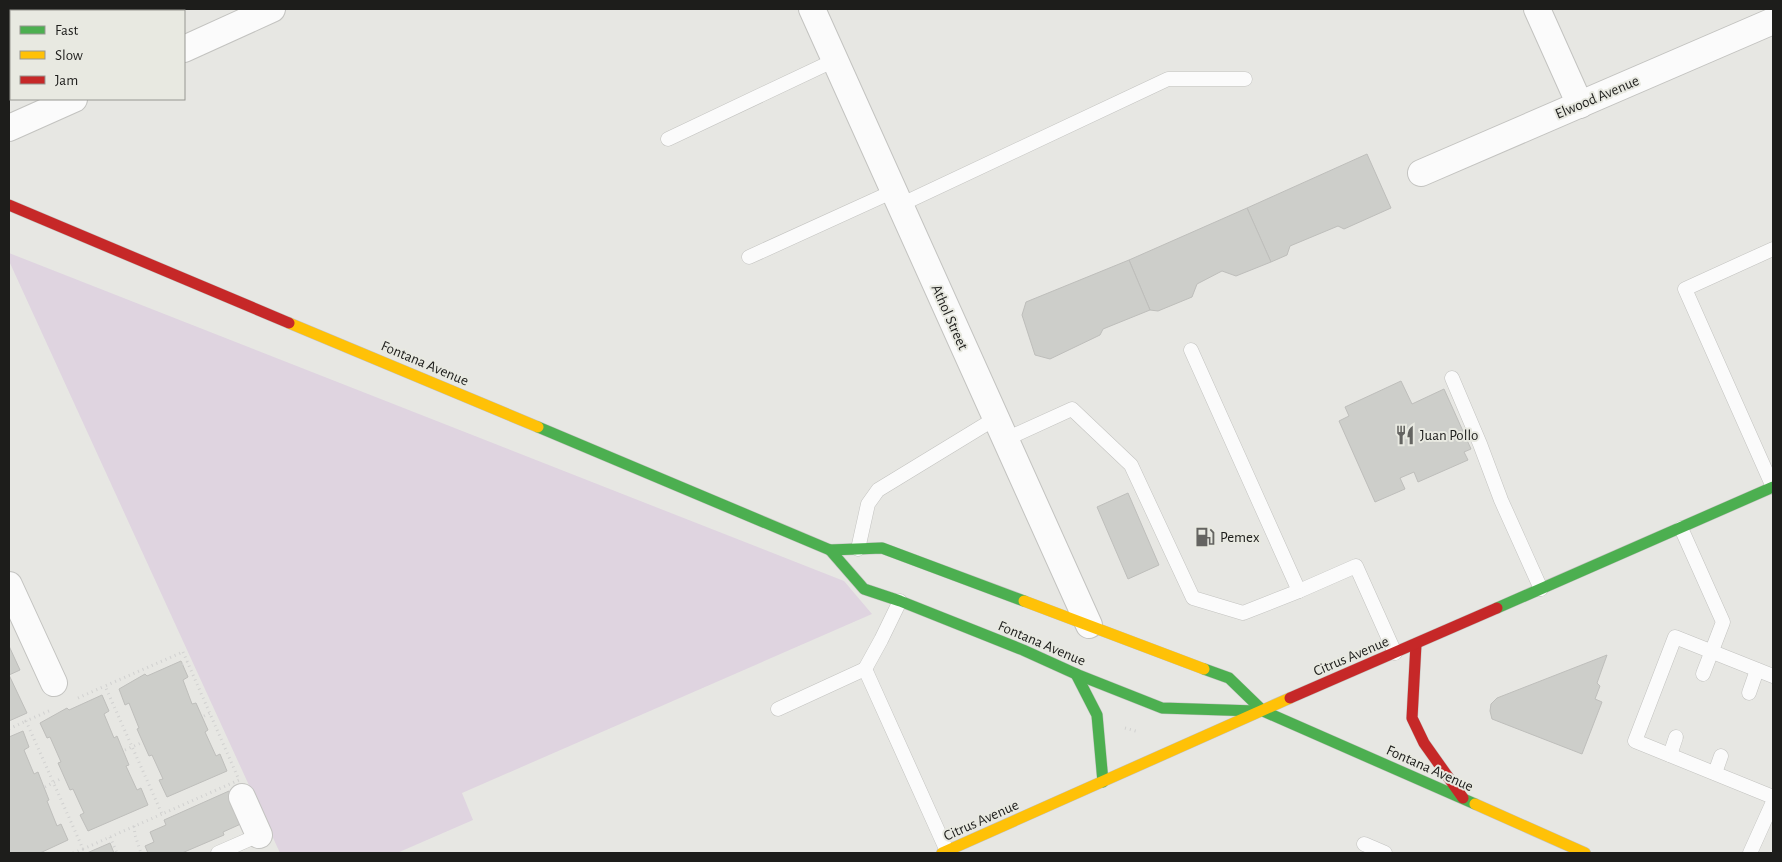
<svg xmlns="http://www.w3.org/2000/svg" width="1782" height="862" font-family="'Alegreya Sans',sans-serif">
	<style>
		.green { fill: #dfd4e0 }
		.building { fill: #cdceca; stroke: #bebebb }
		.lines { fill: none; stroke-linecap: round; stroke-linejoin: round }
		.lane-casing { stroke: #c3c3c0; stroke-width: 15 }
		.street-casing { stroke: #c3c3c0; stroke-width: 28 }
		.fast-casing { stroke: #c3c3c0; stroke-width: 12 }
		.slow-casing { stroke: #c3c3c0; stroke-width: 12 }
		.jam-casing { stroke: #c3c3c0; stroke-width: 12 }
		.path { stroke: #d1d1d0; stroke-width: 3; stroke-dasharray: 1 4; stroke-linecap: butt }
		.lane { stroke: #fbfbfb; stroke-width: 14 }
		.street { stroke: #fbfbfb; stroke-width: 26 }
		.fast { stroke: #4caf50; stroke-width: 11 }
		.slow { stroke: #ffc107; stroke-width: 11 }
		.jam { stroke: #c62828; stroke-width: 11 }
		.labels { text-anchor: middle; stroke-width: 4; stroke-linejoin: round; paint-order: stroke }
		.street-label { font-size: 15px; fill: #1d1d1b; stroke: #e8e9e1 }
		.poi-label { font-size: 15px; fill: #1d1d1b; stroke: #e8e9e1; text-anchor: start }
	</style>
	<rect width="100%" height="100%" fill="#e7e7e3"/>
	<polygon class="green" points="9,253 844,581 872,614 462,793 473,820 397,853 280,853 9,261"/>
	<g class="building">
		<polygon points="1367,154 1391,208 1344,229 1338,226 1290,246 1287,255 1271,262 1247,208"/>
		<polygon points="1247,208 1271,262 1236,276 1222,271 1197,284 1192,297 1158,311 1150,310 1129,260"/>
		<polygon points="1129,260 1150,310 1103,329 1100,335 1050,359 1035,355 1022,315 1026,302"/>
		<polygon points="1401,381 1412,404 1444,389 1471,449 1464,452 1468,460 1418,482 1414,472 1400,478 1405,489 1375,502 1339,421 1349,416 1345,407"/>
		<polygon points="1128,493 1159,565 1128,579 1097,507"/>
		<polygon points="9,646 20,670 9,675 27,713 9,721"/>
		<polygon points="1607,655 1597,683 1600,686 1595,699 1602,702 1582,754 1492,719 1490,711 1491,704 1497,698"/>
		<polygon points="181,661 188,677 183,680 192,704 196,703 208,730 205,732 216,756 220,754 227,771 167,797 159,780 163,779 152,755 149,756 137,729 139,728 129,703 125,705 119,689 145,674 147,676"/>
		<polygon points="102,695 109,711 104,714 114,738 117,736 129,765 126,766 137,790 141,788 148,805 88,831 80,815 84,813 73,789 70,790 58,763 61,762 50,737 47,738 40,723 67,708 69,710"/>
		<polygon points="23,731 29,747 24,750 34,774 38,772 49,800 47,801 57,826 61,824 68,840 40,853 9,853 9,737"/>
		<polygon points="229,791 243,823 223,832 224,835 182,853 148,853 145,846 154,842 150,832 166,825 164,820"/>
		<polygon points="110,843 114,853 87,853"/>
	</g>
	<g class="lines">
		<defs>
			<g id="lane">
				<polyline points="668,139 835,60"/>
				<polyline points="900,205 1168,79 1245,79"/>
				<polyline points="749,257 894,191"/>
				<polyline points="1191,350 1299,591 1356,566 1395,653"/>
				<polyline points="1452,378 1480,444 1501,500 1541,589"/>
				<polyline points="1006,439 1072,409 1131,465 1193,598 1243,613 1299,591"/>
				<polyline points="1773,487 1685,289 1773,249"/>
				<polyline points="1681,528 1723,622 1703,674"/>
				<polyline points="858,549 868,504 878,490 996,418"/>
				<polyline points="865,669 881,640 900,601"/>
				<polyline points="1773,676 1675,637 1635,741 1773,797"/>
				<polyline points="1749,693 1757,670"/>
				<polyline points="778,709 865,669 947,851"/>
				<polyline points="1670,755 1676,737"/>
				<polyline points="1715,773 1721,756"/>
				<polyline points="1364,844 1385,853"/>
				<polyline points="218,853 259,835"/>
				<polyline points="1750,853 1773,802"/>
			</g>
			<g id="street">
				<polyline points="812,9 1089,625"/>
				<polyline points="1537,9 1580,105"/>
				<polyline points="184,49 272,9"/>
				<polyline points="9,128 74,99"/>
				<polyline points="1421,173 1773,21"/>
				<polyline points="9,585 54,683"/>
				<polyline points="242,797 259,835"/>
			</g>
			<g id="fast">
				<polyline points="538,427 830,550 882,548 1024,601"/>
				<polyline points="830,550 864,589 900,601 1023,650 1076,674 1162,708 1255,711"/>
				<polyline points="1497,608 1773,487"/>
				<polyline points="1204,669 1229,678 1263,711 1475,804"/>
				<polyline points="1076,674 1097,715 1103,782"/>
			</g>
			<g id="slow">
				<polyline points="289,323 538,427"/>
				<polyline points="1024,601 1204,669"/>
				<polyline points="1475,804 1585,853"/>
				<polyline points="942,853 1290,698"/>
			</g>
			<g id="jam">
				<polyline points="9,205 289,323"/>
				<polyline points="1416,644 1412,718 1424,743 1463,798"/>
				<polyline points="1290,698 1497,608"/>
			</g>
		</defs>
		<use href="#lane" class="lane-casing"/>
		<use href="#street" class="street-casing"/>
		<use href="#fast" class="fast-casing"/>
		<use href="#slow" class="slow-casing"/>
		<use href="#jam" class="jam-casing"/>
		<g class="path">
			<polygon points="183,652 239,780 162,814 105,686"/>
			<polyline points="182,664 187,662"/>
			<polyline points="78,698 105,686"/>
			<polyline points="49,711 26,721 83,849 162,814"/>
			<polyline points="204,716 210,713"/>
			<polyline points="1125,728 1139,732"/>
			<polyline points="9,729 26,721"/>
			<polyline points="125,750 141,743"/>
			<polyline points="45,787 62,778"/>
			<polyline points="134,826 135,835 141,853"/>
			<polyline points="110,837 117,853"/>
			<polyline points="73,853 83,849"/>
		</g>
		<use href="#lane" class="lane"/>
		<use href="#street" class="street"/>
		<use href="#fast" class="fast"/>
		<use href="#slow" class="slow"/>
		<use href="#jam" class="jam"/>
	</g>
	<defs>
		<symbol id="restaurant-bare" viewBox="-9 -9 18 18"><path d="M-5-6h1v4h1v-4h1v4h1v-4h1v5L-1.5 .5V6h-2V.5L-5-1ZM5-6V6H3V1.5H1.5Q1.5-4 5-6Z" fill="#646461" stroke="#e8e9e1" stroke-width="2.5" paint-order="stroke"/></symbol>
		<symbol id="fuel-bare" viewBox="-9 -9 18 18"><path d="M-5.5-6h7V0h2V4h1.3V-2.5L3-4.5l.8-.8L6-3V5H2.5V1h-1V6h-7ZM-4.2-4.7v3.2H.2V-4.7Z" fill="#646461" stroke="#e8e9e1" stroke-width="2.5" paint-order="stroke"/></symbol>
	</defs>
	<g fill-rule="evenodd">
		<use href="#restaurant-bare" x="1391" y="421" width="28" height="28"/>
		<use href="#fuel-bare" x="1191" y="523" width="28" height="28"/>
	</g>
	<g class="labels">
		<g class="street-label">
			<text transform="translate(1597 97) rotate(-23)" y="5">Elwood Avenue</text>
			<text transform="translate(950 317) rotate(66)" y="5">Athol Street</text>
			<text transform="translate(425 363) rotate(23)" y="5">Fontana Avenue</text>
			<text transform="translate(1042 643) rotate(23)" y="5">Fontana Avenue</text>
			<text transform="translate(1351 656) rotate(-23)" y="5">Citrus Avenue</text>
			<text transform="translate(1430 768) rotate(24)" y="5">Fontana Avenue</text>
			<text transform="translate(981 820) rotate(-24)" y="5">Citrus Avenue</text>
		</g>
		<g class="poi-label">
			<text x="1420" y="440">Juan Pollo</text>
			<text x="1220" y="542">Pemex</text>
		</g>
	</g>
	<rect width="1782" height="862" fill="none" stroke="#1d1d1b" stroke-width="20"/>
	<rect x="10" y="10" width="175" height="90" fill="#e8e9e1" stroke="#979792"/>
	<rect x="20" y="26" width="25" height="8" fill="#4caf50" stroke="#979792"/>
	<text x="55" y="35" font-size="15" fill="#1d1d1b">Fast</text>
	<rect x="20" y="51" width="25" height="8" fill="#ffc107" stroke="#979792"/>
	<text x="55" y="60" font-size="15" fill="#1d1d1b">Slow</text>
	<rect x="20" y="76" width="25" height="8" fill="#c62828" stroke="#979792"/>
	<text x="55" y="85" font-size="15" fill="#1d1d1b">Jam</text>
</svg>
